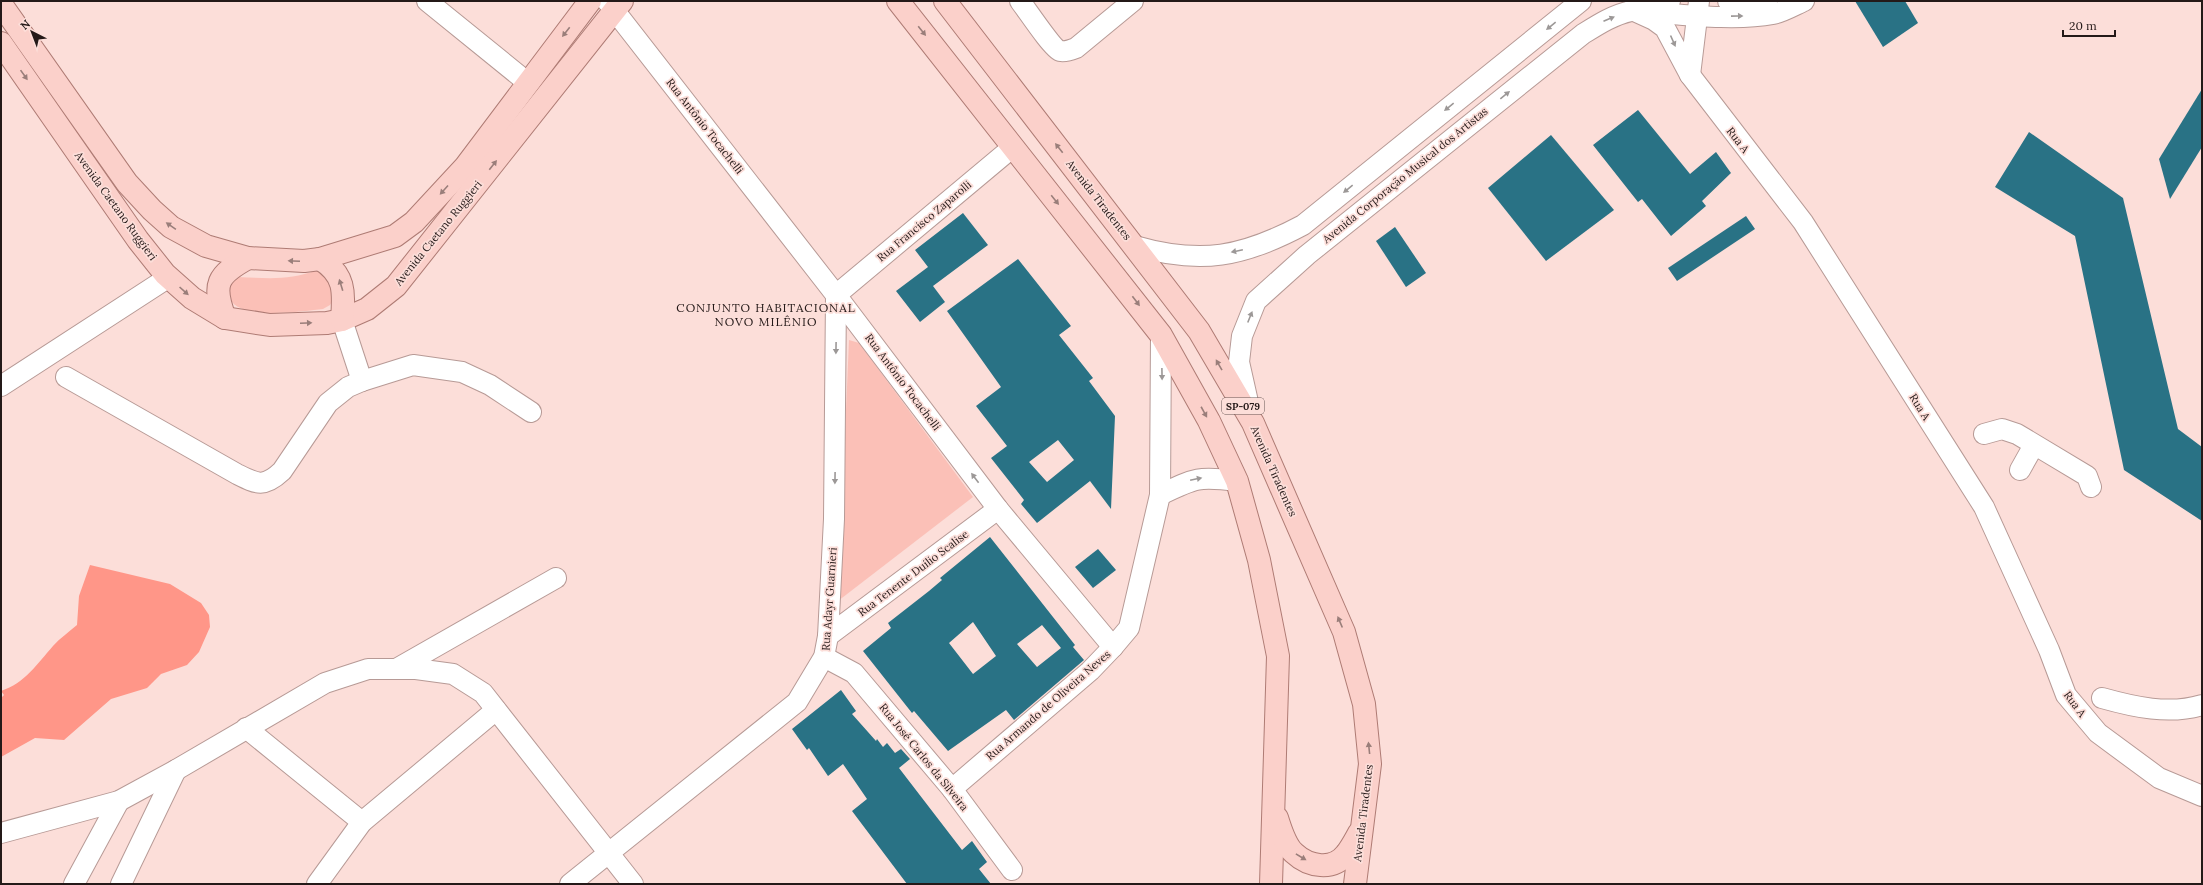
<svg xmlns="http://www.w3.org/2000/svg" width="2203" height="885" font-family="Lora,serif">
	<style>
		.green { fill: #fbc0b7 }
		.forest { fill: #ff9688 }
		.building { fill: #297285; fill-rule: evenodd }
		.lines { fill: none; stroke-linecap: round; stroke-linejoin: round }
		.minor-casing { stroke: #b79a96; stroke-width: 22 }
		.major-casing { stroke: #ae7b74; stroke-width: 24 }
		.minor { stroke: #fff; stroke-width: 20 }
		.major { stroke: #fbd0ca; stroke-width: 22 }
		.oneway { fill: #9c9897 }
		.oneway2 { fill: #9a7e7a }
		.labels { text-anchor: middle; stroke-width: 3.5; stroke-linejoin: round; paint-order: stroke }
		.shield { fill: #fcded9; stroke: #655452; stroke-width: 1 }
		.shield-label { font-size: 10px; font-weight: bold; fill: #241918 }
		.street-label { font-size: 11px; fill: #241918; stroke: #fcded9 }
		.neighbourhood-label { font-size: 12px; letter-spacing: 1px; fill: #241918; stroke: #fcded9 }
	</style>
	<rect width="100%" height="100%" fill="#fcded9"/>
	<g class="green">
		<path d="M 317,270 L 329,275 L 333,300 L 330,305 L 323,309 C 303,311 233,322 229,295 C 228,287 232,282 238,277 C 267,278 288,281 317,270 Z"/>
		<polygon points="849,340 859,343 973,497 838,601"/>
	</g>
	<path class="forest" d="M 90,565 L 170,584 L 201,603 L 209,615 L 210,627 L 199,652 L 187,665 L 161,674 L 147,688 L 111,699 L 64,740 L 35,738 L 1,757 L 1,698 L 4,695 L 1,691 C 25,683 37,664 53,646 C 60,638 69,632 77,625 L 79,596 Z"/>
	<g class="building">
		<polygon points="1855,1 1905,1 1918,23 1883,47"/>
		<polygon points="2202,89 2202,147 2170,199 2159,159"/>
		<polygon points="1638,110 1690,174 1716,152 1731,173 1702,201 1706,206 1671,236 1642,199 1638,202 1593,145"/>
		<polygon points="2029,132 2123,198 2178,429 2202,447 2202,521 2124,470 2075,236 1995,187"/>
		<polygon points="1551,135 1614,210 1546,261 1488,188"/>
		<polygon points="963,213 988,245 933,286 945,302 920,322 896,291 928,267 915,250"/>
		<polygon points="1746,216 1755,229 1677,281 1668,268"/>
		<polygon points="1395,227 1426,273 1406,287 1376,241"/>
		<path d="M 1018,259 L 1071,326 L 1059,335 L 1093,378 L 1089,381 L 1115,416 L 1111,509 L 1090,481 L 1037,523 L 1021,504 L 1024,500 L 991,458 L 1007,446 L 976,406 L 1001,387 L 947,311 ZM 1058,440 L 1074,460 L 1047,482 L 1029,462 Z"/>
		<path d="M 990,537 L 1075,645 L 1073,647 L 1084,660 L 1014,720 L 1006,710 L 948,751 L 914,711 L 912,713 L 863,651 L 891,628 L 888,623 L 929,591 L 942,580 L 940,578 ZM 973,622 L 996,656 L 973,674 L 949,643 ZM 1042,625 L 1061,648 L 1037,667 L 1017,644 Z"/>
		<polygon points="1098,549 1116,570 1093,588 1075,567"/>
		<polygon points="841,690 856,711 852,714 876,741 877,739 883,747 887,743 895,753 901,749 910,759 899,768 962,850 972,841 987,862 979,869 991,884 907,884 852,811 867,799 843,764 828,776 809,748 807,750 792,729"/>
	</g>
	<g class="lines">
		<defs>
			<g id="minor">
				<polyline points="427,1 527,82"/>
				<polyline points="607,1 836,295 998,509 1113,647"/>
				<path d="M 1020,1 C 1027,10 1052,48 1060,51 C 1065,52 1071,50 1076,48 L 1133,1"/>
				<polyline points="1728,1 1767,3"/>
				<polyline points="1632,10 1654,20 1665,28 1690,75 1803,222 1984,507 2049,650 2066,695 2098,733 2159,778 2202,796"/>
				<path d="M 1649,12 C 1687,15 1736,21 1773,14 C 1783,12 1795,5 1804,1"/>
				<polyline points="1690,75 1699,1"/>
				<path d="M 1135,246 C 1201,265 1243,257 1303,225 L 1581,1"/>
				<polyline points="836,295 1013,147"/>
				<polyline points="342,320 362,381"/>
				<path d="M 66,377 L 237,474 C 257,484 264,488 282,471 L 328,403 L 348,387 L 362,381 L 413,365 L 462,372 L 490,385 L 531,412"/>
				<polyline points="1,386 169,277"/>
				<path d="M 1250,411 L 1239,362 L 1242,336 L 1256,301 L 1307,255 L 1583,34 C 1599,24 1613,15 1631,11 C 1645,7 1659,10 1670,1"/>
				<polyline points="1984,434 2002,429 2017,434 2087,476 2091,487"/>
				<polyline points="2020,470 2034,445"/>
				<path d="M 1160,495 C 1195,478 1198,476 1237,481"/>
				<polyline points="828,636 998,509"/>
				<polyline points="824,657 854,673 952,789 1012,870"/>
				<polyline points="398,668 556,578"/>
				<path d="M 2102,698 C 2134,707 2169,715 2202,705"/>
				<polyline points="246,728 362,822"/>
				<polyline points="952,789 1090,671 1113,647 1129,628 1160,495 1161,335"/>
				<polyline points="1,833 119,801 176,770 325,683 368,669 416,669 453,674 483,693 633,884"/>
				<polyline points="74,884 119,801"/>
				<polyline points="121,884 176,770"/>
				<polyline points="317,884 362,822 496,710"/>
				<polyline points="570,884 797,702 824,657 828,636 834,519 836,295"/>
			</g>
			<g id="major">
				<polyline points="898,1 1161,335 1209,421 1237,481 1259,560 1278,656 1271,884"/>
				<polyline points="945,1 1199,331 1253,423 1344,632 1364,704 1370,764 1355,884"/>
				<polyline points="1,4 127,183 152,210 171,227 206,246 248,258 304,261 320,259 395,236 414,222 465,167 590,1"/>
				<polyline points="1,43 138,240 165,274 192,298 225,318 270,325 327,323 342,320 367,309 396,286 622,1"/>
				<path d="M 320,259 C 346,275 344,293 342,320"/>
				<path d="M 225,318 C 212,284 217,275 248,258"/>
				<path d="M 1277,818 C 1281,830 1285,845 1294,853 C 1309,867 1333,871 1346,854 C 1351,848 1355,840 1359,833"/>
			</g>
		</defs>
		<use href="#minor" class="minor-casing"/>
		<use href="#major" class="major-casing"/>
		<use href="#minor" class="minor"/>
		<use href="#major" class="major"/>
	</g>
	<defs><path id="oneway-solid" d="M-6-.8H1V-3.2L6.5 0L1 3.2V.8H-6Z"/></defs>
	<g class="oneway">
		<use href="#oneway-solid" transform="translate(1737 16) rotate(-1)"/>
		<use href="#oneway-solid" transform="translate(1609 19) rotate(-23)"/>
		<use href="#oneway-solid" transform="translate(1551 26) rotate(141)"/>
		<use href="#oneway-solid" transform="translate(1673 41) rotate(66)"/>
		<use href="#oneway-solid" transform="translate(1505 95) rotate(-39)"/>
		<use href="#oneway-solid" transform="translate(1449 107) rotate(141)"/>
		<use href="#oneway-solid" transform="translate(1348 189) rotate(141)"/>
		<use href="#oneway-solid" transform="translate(1237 251) rotate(168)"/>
		<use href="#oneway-solid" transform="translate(1250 317) rotate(-68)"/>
		<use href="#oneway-solid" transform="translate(836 348) rotate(91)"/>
		<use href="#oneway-solid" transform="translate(1162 374) rotate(89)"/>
		<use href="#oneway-solid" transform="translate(835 478) rotate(91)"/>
		<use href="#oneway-solid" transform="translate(975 478) rotate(-127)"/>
		<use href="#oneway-solid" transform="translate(1196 479) rotate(-12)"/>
	</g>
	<g class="oneway2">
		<use href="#oneway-solid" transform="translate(922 31) rotate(51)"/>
		<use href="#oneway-solid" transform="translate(566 32) rotate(128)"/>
		<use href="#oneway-solid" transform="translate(24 75) rotate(55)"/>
		<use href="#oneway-solid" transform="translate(1059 148) rotate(-128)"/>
		<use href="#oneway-solid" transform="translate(493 165) rotate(-52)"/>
		<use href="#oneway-solid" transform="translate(444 190) rotate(132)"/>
		<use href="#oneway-solid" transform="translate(1055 200) rotate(51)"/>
		<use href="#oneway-solid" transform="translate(171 226) rotate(-145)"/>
		<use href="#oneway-solid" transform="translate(294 261) rotate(-178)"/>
		<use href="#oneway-solid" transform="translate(341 285) rotate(-107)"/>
		<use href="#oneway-solid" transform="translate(184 291) rotate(42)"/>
		<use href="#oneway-solid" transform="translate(1136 301) rotate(53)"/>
		<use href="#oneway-solid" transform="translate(306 323) rotate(-2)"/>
		<use href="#oneway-solid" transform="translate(1219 365) rotate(-120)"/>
		<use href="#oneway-solid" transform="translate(1204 412) rotate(61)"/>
		<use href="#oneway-solid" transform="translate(1340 622) rotate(-113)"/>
		<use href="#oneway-solid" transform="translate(1369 748) rotate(-96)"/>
		<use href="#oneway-solid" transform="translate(1301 857) rotate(31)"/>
	</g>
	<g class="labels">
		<rect class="shield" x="1222" y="398" width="42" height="16" rx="3"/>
		<g class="shield-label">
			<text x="1243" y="410">SP-079</text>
		</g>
		<g class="street-label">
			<text transform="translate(705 126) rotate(52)" y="4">Rua Antônio Tocachelli</text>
			<text transform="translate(1738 140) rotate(52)" y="4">Rua A</text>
			<text transform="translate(1405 175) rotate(-39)" y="4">Avenida Corporação Musical dos Artistas</text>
			<text transform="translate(1099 200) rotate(52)" y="4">Avenida Tiradentes</text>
			<text transform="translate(116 206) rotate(54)" y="4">Avenida Caetano Ruggieri</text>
			<text transform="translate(924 221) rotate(-40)" y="4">Rua Francisco Zaparolli</text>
			<text transform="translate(438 233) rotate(-51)" y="4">Avenida Caetano Ruggieri</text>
			<text transform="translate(903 382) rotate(53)" y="4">Rua Antônio Tocachelli</text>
			<text transform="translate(1920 407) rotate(58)" y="4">Rua A</text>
			<text transform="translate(1274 471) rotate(66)" y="4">Avenida Tiradentes</text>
			<text transform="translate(913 573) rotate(-37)" y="4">Rua Tenente Duilio Scalise</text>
			<text transform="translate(829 599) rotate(-86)" y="4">Rua Adayr Guarnieri</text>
			<text transform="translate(2075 704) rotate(54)" y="4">Rua A</text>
			<text transform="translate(1048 705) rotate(-41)" y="4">Rua Armando de Oliveira Neves</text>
			<text transform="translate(924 757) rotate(51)" y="4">Rua José Carlos da Silveira</text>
			<text transform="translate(1363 813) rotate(-83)" y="4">Avenida Tiradentes</text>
		</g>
		<g class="neighbourhood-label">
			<text x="766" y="312">CONJUNTO HABITACIONAL<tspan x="766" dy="14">NOVO MILÊNIO</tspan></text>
		</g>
	</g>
	<rect width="2203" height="885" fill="none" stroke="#241918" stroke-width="4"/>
	<g transform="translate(32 32) rotate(318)" stroke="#fcded9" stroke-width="3" paint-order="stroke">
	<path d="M0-3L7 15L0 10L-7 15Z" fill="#241918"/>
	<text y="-6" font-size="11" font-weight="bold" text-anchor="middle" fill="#241918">N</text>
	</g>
	<path d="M2063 30v6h52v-6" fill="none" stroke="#241918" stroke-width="2"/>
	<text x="2069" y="30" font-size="12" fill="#241918" stroke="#fcded9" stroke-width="3" paint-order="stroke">20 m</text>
</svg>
